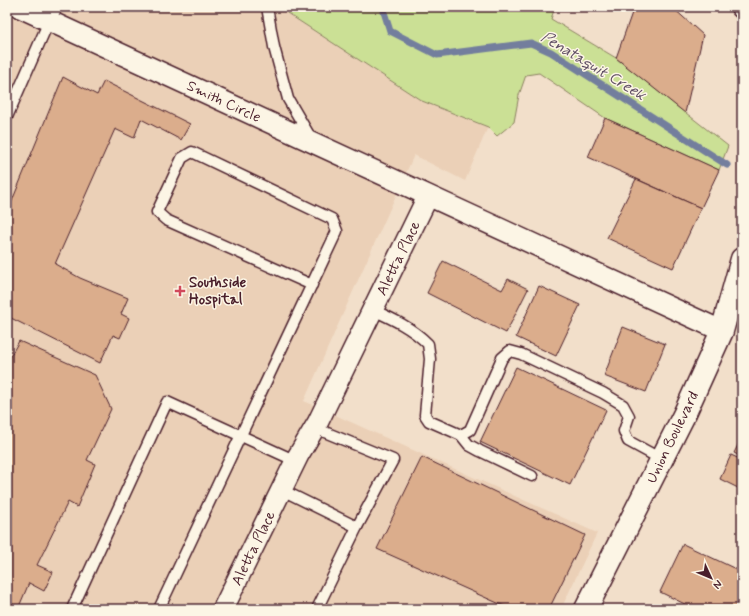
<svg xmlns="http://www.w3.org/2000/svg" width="749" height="616" font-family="Mynerve,sans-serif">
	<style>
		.built { fill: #ebd0b7 }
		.green { fill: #cbe095; stroke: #8a8060 }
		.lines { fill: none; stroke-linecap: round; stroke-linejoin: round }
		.stream { stroke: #737e9d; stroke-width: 7 }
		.building { fill: #dbad8c; stroke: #4a1f2b }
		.lane-casing { stroke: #4a1f2b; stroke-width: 13 }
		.street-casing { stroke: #4a1f2b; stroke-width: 23 }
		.secondary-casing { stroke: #4a1f2b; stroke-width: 25 }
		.lane { stroke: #fcf5e5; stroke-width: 10 }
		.street { stroke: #fcf5e5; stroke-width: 20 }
		.secondary { stroke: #fcf5e5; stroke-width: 22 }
		.poi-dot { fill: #d1495b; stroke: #fcf5e5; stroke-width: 1.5 }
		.labels { text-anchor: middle; stroke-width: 3; stroke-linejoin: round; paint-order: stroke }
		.street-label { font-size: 15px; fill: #4a1f2b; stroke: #fcf5e5 }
		.poi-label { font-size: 15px; font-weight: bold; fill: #4a1f2b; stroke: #fcf5e5; text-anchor: start }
		.water-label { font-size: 16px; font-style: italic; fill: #5f4e64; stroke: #fcf5e5 }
	</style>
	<rect width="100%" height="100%" fill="#f2dfca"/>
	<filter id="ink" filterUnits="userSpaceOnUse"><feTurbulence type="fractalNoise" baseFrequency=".025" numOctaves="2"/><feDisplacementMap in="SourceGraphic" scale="8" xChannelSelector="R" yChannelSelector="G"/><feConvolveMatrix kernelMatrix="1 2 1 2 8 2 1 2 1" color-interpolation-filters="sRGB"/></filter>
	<g filter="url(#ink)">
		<polygon class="built" points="7,7 289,7 287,13 422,101 488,127 465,181 414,155 304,401 597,533 561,609 7,609"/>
		<polygon class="green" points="289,7 555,7 551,19 616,58 728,146 719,170 605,118 539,73 526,75 519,95 514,122 497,136 488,127 422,101 287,13"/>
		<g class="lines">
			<polyline class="stream" points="386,7 384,12 390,31 437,55 531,43 551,52 727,165"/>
		</g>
		<g class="building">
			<polygon points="634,7 672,7 703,35 685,113 616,58"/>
			<polygon points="63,77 97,95 104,81 190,124 181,140 141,119 134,138 115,129 55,264 80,278 128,298 121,314 129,318 120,338 113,335 100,363 7,316 7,213"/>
			<polygon points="605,118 719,170 701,208 588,157"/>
			<polygon points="636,179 701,208 673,268 607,238"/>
			<polygon points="443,261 502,290 508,279 528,289 506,333 427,293"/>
			<polygon points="539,286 580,305 556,356 516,337"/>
			<polygon points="623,327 665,344 646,392 604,376"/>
			<polygon points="19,341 95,375 111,409 87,460 95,464 77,507 68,502 37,565 53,572 44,591 29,583 18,609 7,609 7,362"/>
			<polygon points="516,367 606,410 570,485 480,442"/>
			<polygon points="741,439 742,439 742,457 734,453"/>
			<polygon points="731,455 742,460 742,490 720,479"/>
			<polygon points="422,457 585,535 549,609 511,609 377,549"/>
			<polygon points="683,544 742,572 742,609 695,609 660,592"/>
		</g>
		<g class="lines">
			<defs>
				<g id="lane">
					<polyline points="267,7 274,47 288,99 312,140"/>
					<polyline points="7,117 49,21 57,7"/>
					<path d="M 373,310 C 393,319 412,328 428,344 L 430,359 L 425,415 L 429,421 L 461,435 L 469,445 L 480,451 L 532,476"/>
					<polyline points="315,428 393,460 357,527 317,609"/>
					<polyline points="461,435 470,430 502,358 510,351 521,354 603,393 623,405 629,416 624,431 628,441 661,459"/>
					<polyline points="282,490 357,527"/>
					<polyline points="72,609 167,402 296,461"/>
					<polyline points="159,609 337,231 332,219 192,152 182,158 157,212 166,220 312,285"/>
				</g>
				<g id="street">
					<polyline points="19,7 722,331"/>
					<polyline points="741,7 742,8"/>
					<polyline points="223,609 298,456 318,422 428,196"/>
				</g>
				<polyline id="secondary" points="586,609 684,415 722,331 742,259"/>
			</defs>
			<use href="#lane" class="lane-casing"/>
			<use href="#street" class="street-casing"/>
			<use href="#secondary" class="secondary-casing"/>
			<use href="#lane" class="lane"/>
			<use href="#street" class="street"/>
			<use href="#secondary" class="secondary"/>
		</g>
	</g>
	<path class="poi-dot" d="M178 285h4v4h4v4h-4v4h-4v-4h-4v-4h4z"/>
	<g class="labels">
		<g class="street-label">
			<text transform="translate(224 101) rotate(25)" y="5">Smith Circle</text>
			<text transform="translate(398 258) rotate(-64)" y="5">Aletta Place</text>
			<text transform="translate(672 437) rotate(-64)" y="5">Union Boulevard</text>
			<text transform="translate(253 548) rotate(-64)" y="5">Aletta Place</text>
		</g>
		<g class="poi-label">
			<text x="189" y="287">Southside<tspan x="189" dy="17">Hospital</tspan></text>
		</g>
		<g class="water-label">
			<text transform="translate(594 65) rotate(31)" y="6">Penataquit Creek</text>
		</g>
	</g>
	<rect width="749" height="616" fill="none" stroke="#fcf5e5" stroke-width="24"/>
	<rect x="12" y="12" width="725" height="592" fill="none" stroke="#4a1f2b" stroke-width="1.5" filter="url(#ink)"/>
	<g transform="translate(711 578) rotate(134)" stroke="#fcf5e5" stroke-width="3" paint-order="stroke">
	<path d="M0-3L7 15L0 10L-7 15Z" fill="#4a1f2b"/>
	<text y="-6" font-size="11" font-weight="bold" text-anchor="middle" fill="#4a1f2b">N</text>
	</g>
</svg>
